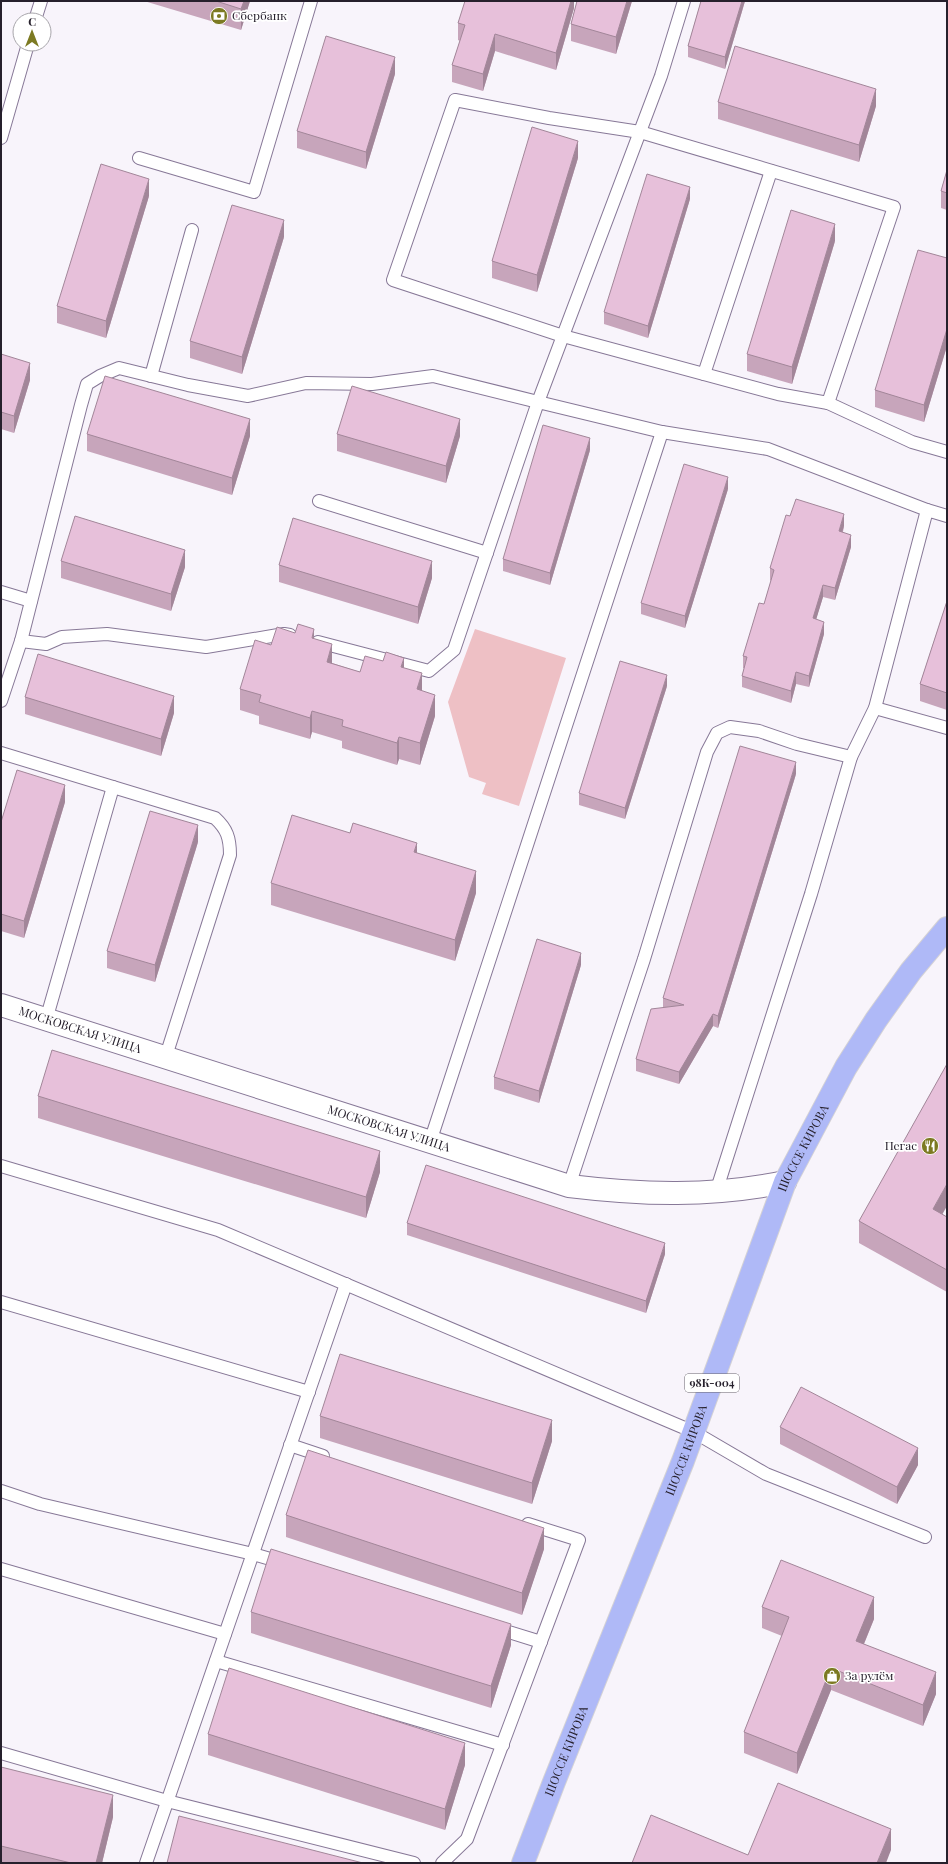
<svg xmlns="http://www.w3.org/2000/svg" width="948" height="1864" font-family="'Playfair Display',serif">
	<style>
		.green { fill: #eec0c5 }
		.lines { fill: none; stroke-linecap: round; stroke-linejoin: round }
		.lane-casing { stroke: #877897; stroke-width: 14 }
		.street-casing { stroke: #877897; stroke-width: 24 }
		.primary-casing { stroke: #d4d2d5; stroke-width: 24 }
		.lane { stroke: #fff; stroke-width: 12 }
		.street { stroke: #fff; stroke-width: 22 }
		.primary { stroke: #afb9f7; stroke-width: 22 }
		.wall { fill: #c7a5bb }
		.shaded-wall { fill: #a28699 }
		.building { fill: #e7c0da; stroke: #a28699 }
		.labels { text-anchor: middle; stroke-width: 3.5; stroke-linejoin: round; paint-order: stroke }
		.shield { fill: #fff; stroke: #67636b; stroke-width: 1 }
		.shield-label { font-size: 11px; font-weight: bold; fill: #26202c }
		.poi-label { font-size: 12px; fill: #26202c; stroke: #fff; text-anchor: start }
		.street-label { font-size: 12px; fill: #26202c; stroke: #fff }
	</style>
	<rect width="100%" height="100%" fill="#f8f4fb"/>
	<polygon class="green" points="475,629 566,658 519,806 482,794 486,783 469,777 448,702"/>
	<g class="lines">
		<defs>
			<g id="lane">
				<polyline points="35,20 41,1"/>
				<polygon points="455,100 549,118 640,132 894,207 828,403 778,394 563,336 393,280"/>
				<polyline points="1,138 28,44"/>
				<polyline points="139,158 254,192 311,1"/>
				<polyline points="704,374 771,171"/>
				<polyline points="151,376 192,230"/>
				<polyline points="828,403 912,442 947,452"/>
				<polyline points="319,501 487,553"/>
				<polyline points="1,592 31,601"/>
				<polyline points="21,641 46,644 62,637 107,634 206,647 284,634 290,635"/>
				<polyline points="318,642 429,671 454,650 538,402 662,432 768,449 927,510"/>
				<polyline points="1,701 21,641 81,405 87,384 100,376 119,368 188,385 248,396 306,383 372,384 433,376 538,402 661,76 684,1"/>
				<polyline points="875,708 947,728"/>
				<path d="M 1,753 L 215,818 C 227,829 230,838 230,855 L 165,1059"/>
				<polyline points="46,1020 113,787"/>
				<polyline points="430,1142 662,432"/>
				<polyline points="1,1166 218,1230 694,1432 766,1474 925,1537"/>
				<polyline points="569,1186 644,959 707,752 717,733 730,727 759,731 797,744 851,757"/>
				<polyline points="716,1192 811,894 851,757 875,708 927,510 947,516"/>
				<polyline points="1,1302 309,1392"/>
				<polyline points="290,1445 323,1456"/>
				<polyline points="1,1491 40,1504 253,1554 284,1563"/>
				<polyline points="1,1569 225,1634"/>
				<polyline points="496,1628 541,1642"/>
				<polyline points="216,1661 503,1745"/>
				<polyline points="1,1753 167,1801 414,1863"/>
				<polyline points="146,1863 346,1284"/>
				<polyline points="442,1863 467,1839 579,1540 528,1524"/>
			</g>
			<g id="street">
				<path id="s1" d="M 1,1005 L 569,1186 C 643,1195 711,1197 785,1182"/>
			</g>
			<g id="primary">
				<path id="s2" d="M 523,1863 L 554,1782 L 683,1461 L 785,1182 L 846,1067 L 876,1020 L 911,971 L 947,928"/>
			</g>
		</defs>
		<use href="#lane" class="lane-casing"/>
		<use href="#street" class="street-casing"/>
		<use href="#primary" class="primary-casing"/>
		<use href="#lane" class="lane"/>
		<use href="#street" class="street"/>
		<use href="#primary" class="primary"/>
	</g>
	<g class="wall">
		<polygon points="144,1 250,1 241,30"/>
		<polygon points="574,1 574,8 556,70 495,51 483,91 452,82 452,65 460,41 458,40 458,23"/>
		<polygon points="577,1 632,1 616,54 571,41 571,24"/>
		<polygon points="701,1 745,1 725,69 688,57 688,46"/>
		<polygon points="395,74 366,169 297,148 297,131"/>
		<polygon points="718,102 876,106 859,162 718,119"/>
		<polygon points="578,158 537,292 492,278 492,261"/>
		<polygon points="947,170 947,210 941,208 941,191"/>
		<polygon points="149,196 106,338 57,323 57,306"/>
		<polygon points="690,199 648,338 604,324 604,312"/>
		<polygon points="284,237 242,374 190,358 190,341"/>
		<polygon points="835,241 792,384 747,371 747,354"/>
		<polygon points="947,258 947,346 924,422 875,407 875,390"/>
		<polygon points="1,354 30,380 14,433 1,429"/>
		<polygon points="87,434 250,436 232,495 87,451"/>
		<polygon points="337,434 460,436 446,483 337,451"/>
		<polygon points="590,450 550,585 503,571 503,559"/>
		<polygon points="728,489 685,628 641,614 641,603"/>
		<polygon points="844,526 843,532 851,547 835,600 823,597 816,619 824,634 809,687 796,684 791,703 742,687 742,676 744,668 743,668 743,656 764,604 771,581 770,580 770,568"/>
		<polygon points="61,561 185,567 171,611 61,578"/>
		<polygon points="279,565 432,578 418,624 279,582"/>
		<polygon points="947,601 947,710 920,701 920,684"/>
		<polygon points="314,639 332,663 360,672 404,668 422,691 435,716 420,765 399,759 397,765 342,748 342,741 312,732 310,739 259,724 259,716 240,710 240,689 271,645"/>
		<polygon points="667,686 625,819 579,805 579,793"/>
		<polygon points="25,697 174,713 161,756 25,714"/>
		<polygon points="796,774 718,1028 713,1026 679,1084 636,1071 636,1059 663,1007 663,998"/>
		<polygon points="65,802 24,938 1,931 1,822"/>
		<polygon points="198,842 155,982 107,968 107,951"/>
		<polygon points="417,853 476,893 455,961 271,905 271,883"/>
		<polygon points="581,965 539,1103 494,1089 494,1077"/>
		<polygon points="38,1096 380,1172 366,1218 38,1118"/>
		<polygon points="942,1214 947,1217 947,1292 859,1243 859,1221"/>
		<polygon points="407,1223 665,1254 646,1313 407,1235"/>
		<polygon points="320,1416 552,1441 532,1504 320,1438"/>
		<polygon points="780,1427 918,1465 897,1504 780,1444"/>
		<polygon points="286,1515 544,1549 522,1615 286,1537"/>
		<polygon points="762,1607 874,1619 864,1644 936,1694 923,1726 831,1690 797,1774 744,1753 744,1732 782,1636 762,1628"/>
		<polygon points="251,1612 511,1645 491,1708 251,1633"/>
		<polygon points="208,1734 465,1765 445,1830 208,1755"/>
		<polygon points="1,1767 113,1817 102,1863 1,1863"/>
	</g>
	<g class="shaded-wall">
		<polygon points="244,1 250,1 241,30 241,9"/>
		<polygon points="571,1 574,1 574,8 556,70 556,53"/>
		<polygon points="627,1 632,1 616,54 616,37"/>
		<polygon points="742,1 745,1 725,69 725,57"/>
		<polygon points="495,34 495,51 483,91 483,74"/>
		<polygon points="395,57 395,74 366,169 366,152"/>
		<polygon points="876,89 876,106 859,162 859,145"/>
		<polygon points="578,141 578,158 537,292 537,275"/>
		<polygon points="149,179 149,196 106,338 106,321"/>
		<polygon points="690,187 690,199 648,338 648,326"/>
		<polygon points="284,220 284,237 242,374 242,357"/>
		<polygon points="835,224 835,241 792,384 792,367"/>
		<polygon points="947,329 947,346 924,422 924,405"/>
		<polygon points="30,363 30,380 14,433 14,416"/>
		<polygon points="250,419 250,436 232,495 232,478"/>
		<polygon points="460,419 460,436 446,483 446,466"/>
		<polygon points="590,438 590,450 550,585 550,573"/>
		<polygon points="728,477 728,489 685,628 685,616"/>
		<polygon points="844,514 844,526 839,543 839,531"/>
		<polygon points="851,535 851,547 835,600 835,588"/>
		<polygon points="185,550 185,567 171,611 171,594"/>
		<polygon points="432,561 432,578 418,624 418,607"/>
		<polygon points="823,585 823,597 813,630 813,618"/>
		<polygon points="824,622 824,634 809,687 809,676"/>
		<polygon points="314,629 314,651 312,638"/>
		<polygon points="332,644 332,666 327,662"/>
		<polygon points="404,658 404,680 401,667"/>
		<polygon points="796,672 796,684 791,703 791,691"/>
		<polygon points="422,673 422,694 417,689"/>
		<polygon points="667,675 667,686 625,819 625,808"/>
		<polygon points="435,695 435,716 420,765 420,743"/>
		<polygon points="174,696 174,713 161,756 161,739"/>
		<polygon points="312,711 312,732 310,739 310,718"/>
		<polygon points="399,737 399,759 397,765 397,743"/>
		<polygon points="796,762 796,774 718,1028 718,1016"/>
		<polygon points="65,785 65,802 24,938 24,921"/>
		<polygon points="198,825 198,842 155,982 155,965"/>
		<polygon points="417,843 417,864 414,852"/>
		<polygon points="476,871 476,893 455,961 455,940"/>
		<polygon points="581,953 581,965 539,1103 539,1091"/>
		<polygon points="713,1014 713,1026 679,1084 679,1072"/>
		<polygon points="380,1151 380,1172 366,1218 366,1197"/>
		<polygon points="947,1184 947,1206 933,1231 933,1209"/>
		<polygon points="665,1243 665,1254 646,1313 646,1301"/>
		<polygon points="552,1420 552,1441 532,1504 532,1483"/>
		<polygon points="918,1448 918,1465 897,1504 897,1487"/>
		<polygon points="544,1528 544,1549 522,1615 522,1593"/>
		<polygon points="874,1597 874,1619 856,1663 856,1641"/>
		<polygon points="511,1624 511,1645 491,1708 491,1686"/>
		<polygon points="831,1668 831,1690 797,1774 797,1753"/>
		<polygon points="936,1672 936,1694 923,1726 923,1705"/>
		<polygon points="465,1743 465,1765 445,1830 445,1809"/>
		<polygon points="113,1795 113,1817 102,1863 96,1863"/>
		<polygon points="891,1829 891,1850 886,1863 877,1863"/>
	</g>
	<g class="building">
		<polygon points="216,1 244,1 241,9"/>
		<polygon points="465,1 571,1 556,53 495,34 483,74 452,65 465,25 458,23"/>
		<polygon points="577,1 627,1 616,37 571,24"/>
		<polygon points="701,1 742,1 725,57 688,46"/>
		<polygon points="326,36 395,57 366,152 297,131"/>
		<polygon points="735,46 876,89 859,145 718,102"/>
		<polygon points="532,127 578,141 537,275 492,261"/>
		<polygon points="101,164 149,179 106,321 57,306"/>
		<polygon points="947,170 947,193 941,191"/>
		<polygon points="647,174 690,187 648,326 604,312"/>
		<polygon points="232,205 284,220 242,357 190,341"/>
		<polygon points="791,210 835,224 792,367 747,354"/>
		<polygon points="918,250 947,258 947,329 924,405 875,390"/>
		<polygon points="1,354 30,363 14,416 1,412"/>
		<polygon points="105,376 250,419 232,478 87,434"/>
		<polygon points="352,386 460,419 446,466 337,434"/>
		<polygon points="543,425 590,438 550,573 503,559"/>
		<polygon points="684,464 728,477 685,616 641,603"/>
		<polygon points="796,499 844,514 839,531 851,535 835,588 823,585 813,618 824,622 809,676 796,672 791,691 742,676 747,657 743,656 759,603 764,604 774,570 770,568 786,515 790,516"/>
		<polygon points="75,516 185,550 171,594 61,561"/>
		<polygon points="293,518 432,561 418,607 279,565"/>
		<polygon points="947,601 947,693 920,684"/>
		<polygon points="298,624 314,629 312,638 332,644 327,662 360,672 365,656 383,661 386,652 404,658 401,667 422,673 417,689 435,695 420,743 399,737 397,743 342,726 343,720 312,711 310,718 259,702 261,695 240,689 255,640 271,645 277,627 295,633"/>
		<polygon points="38,654 174,696 161,739 25,697"/>
		<polygon points="620,661 667,675 625,808 579,793"/>
		<polygon points="740,746 796,762 718,1016 713,1014 679,1072 636,1059 651,1009 684,1005 663,998"/>
		<polygon points="17,770 65,785 24,921 1,914 1,822"/>
		<polygon points="150,811 198,825 155,965 107,951"/>
		<polygon points="292,815 350,833 353,823 417,843 414,852 476,871 455,940 271,883"/>
		<polygon points="537,939 581,953 539,1091 494,1077"/>
		<polygon points="52,1050 380,1151 366,1197 38,1096"/>
		<polygon points="947,1064 947,1184 933,1209 947,1217 947,1270 859,1221"/>
		<polygon points="426,1165 665,1243 646,1301 407,1223"/>
		<polygon points="340,1354 552,1420 532,1483 320,1416"/>
		<polygon points="801,1387 918,1448 897,1487 780,1427"/>
		<polygon points="308,1450 544,1528 522,1593 286,1515"/>
		<polygon points="271,1549 511,1624 491,1686 251,1612"/>
		<polygon points="781,1560 874,1597 856,1641 936,1672 923,1705 831,1668 797,1753 744,1732 789,1617 762,1607"/>
		<polygon points="229,1668 465,1743 445,1809 208,1734"/>
		<polygon points="1,1767 113,1795 96,1863 71,1863 1,1846"/>
		<polygon points="778,1783 891,1829 877,1863 632,1863 651,1815 748,1855"/>
		<polygon points="179,1816 363,1863 167,1863"/>
	</g>
	<defs>
		<symbol id="bank-disc" viewBox="-11 -11 22 22"><circle r="9.5" fill="#7c7a22" stroke="#fff"/><path d="M-6-4H6V4H-6ZM0-2.3a2.3 2.3 0 1 0 0 4.6a2.3 2.3 0 1 0 0-4.6Z" fill="#fff"/></symbol>
		<symbol id="restaurant-disc" viewBox="-11 -11 22 22"><circle r="9.5" fill="#7c7a22" stroke="#fff"/><path d="M-5-6h1v4h1v-4h1v4h1v-4h1v5L-1.5 .5V6h-2V.5L-5-1ZM5-6V6H3V1.5H1.5Q1.5-4 5-6Z" fill="#fff"/></symbol>
		<symbol id="shop-disc" viewBox="-11 -11 22 22"><circle r="9.5" fill="#7c7a22" stroke="#fff"/><path d="M-5-2.5h2.3a2.7 3.5 0 0 1 5.4 0H5L5.5 6h-11ZM-1.5-2.5h3a1.5 2.3 0 0 0-3 0Z" fill="#fff"/></symbol>
	</defs>
	<g fill-rule="evenodd">
		<use href="#bank-disc" x="209" y="6" width="20" height="20"/>
		<use href="#restaurant-disc" x="920" y="1136" width="20" height="20"/>
		<use href="#shop-disc" x="822" y="1666" width="20" height="20"/>
	</g>
	<g class="labels">
		<rect class="shield" x="685" y="1374" width="54" height="18" rx="3"/>
		<g class="shield-label">
			<text x="712" y="1387">98К-004</text>
		</g>
		<g class="poi-label">
			<text x="232" y="20">Сбербанк</text>
			<text x="917" y="1150" text-anchor="end">Пегас</text>
			<text x="845" y="1680">За рулём</text>
		</g>
		<g class="street-label">
			<text dy="4" stroke="none"><textPath href="#s1" startOffset="83">МОСКОВСКАЯ УЛИЦА</textPath></text>
			<text dy="4" stroke="none"><textPath href="#s1" startOffset="407">МОСКОВСКАЯ УЛИЦА</textPath></text>
			<text dy="4" stroke="none"><textPath href="#s2" startOffset="768">ШОССЕ КИРОВА</textPath></text>
			<text dy="4" stroke="none"><textPath href="#s2" startOffset="444">ШОССЕ КИРОВА</textPath></text>
			<text dy="4" stroke="none"><textPath href="#s2" startOffset="120">ШОССЕ КИРОВА</textPath></text>
		</g>
	</g>
	<rect width="948" height="1864" fill="none" stroke="#26202c" stroke-width="4"/>
	<g transform="translate(32 32)"><circle r="19" fill="#ffffff" stroke="#a8a6ab"/>
	<path d="M0-3L7 15L0 10L-7 15Z" fill="#7c7a22"/>
	<text y="-6" font-size="11" font-weight="bold" text-anchor="middle" fill="#26202c">С</text>
	</g>
</svg>
